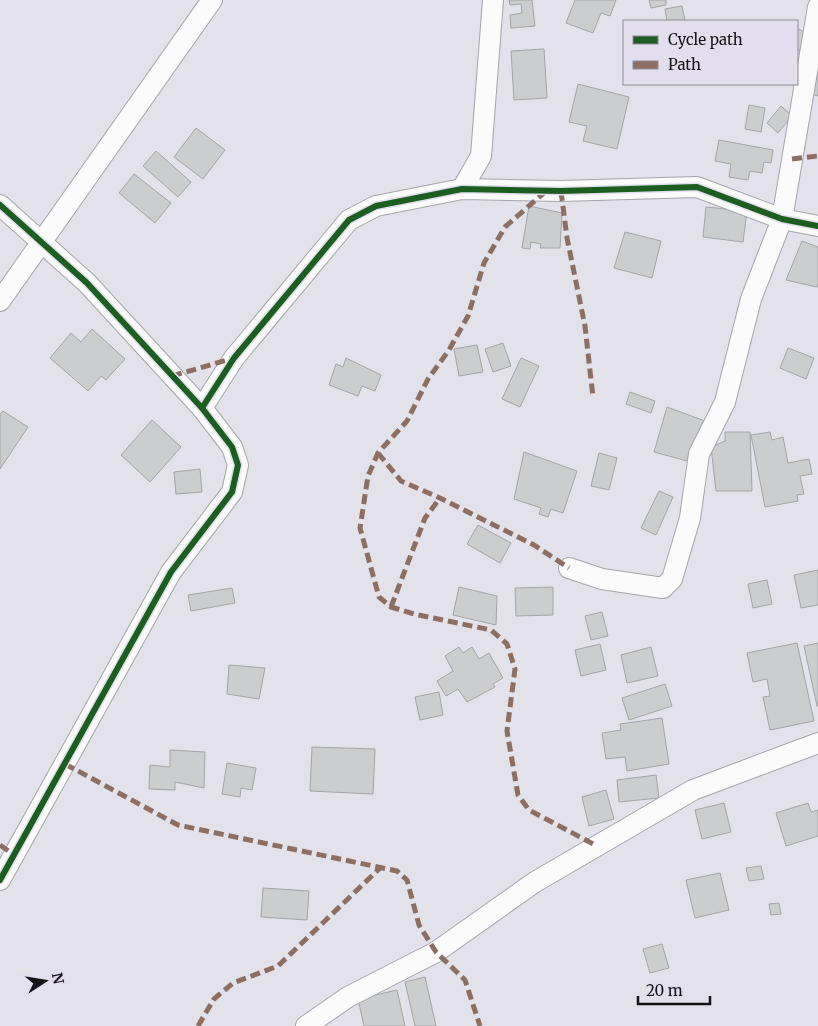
<svg xmlns="http://www.w3.org/2000/svg" width="818" height="1026" font-family="Merriweather,serif">
	<style>
		.building { fill: #cbcdce; stroke: #a3a4a6 }
		.lines { fill: none; stroke-linecap: round; stroke-linejoin: round }
		.minor-casing { stroke: #a5a4aa; stroke-width: 22 }
		.minor { stroke: #fbfbfc; stroke-width: 20 }
		.quiet { stroke: #8d6e63; stroke-width: 5; stroke-dasharray: 10 5; stroke-linecap: butt }
		.cycleway-casing { stroke: #e2deed; stroke-width: 9 }
		.cycleway { stroke: #1b5e20; stroke-width: 6 }
	</style>
	<rect width="100%" height="100%" fill="#e3e2ea"/>
	<g class="building">
		<polygon points="509,0 532,0 535,26 511,28 510,15 522,13 521,4 510,5"/>
		<polygon points="575,0 616,0 610,16 601,13 593,33 566,23"/>
		<polygon points="649,0 666,0 666,5 651,8"/>
		<polygon points="682,6 685,21 667,21 665,9"/>
		<polygon points="797,28 811,36 802,52 797,49"/>
		<polygon points="544,49 547,98 514,100 511,51"/>
		<polygon points="818,65 818,96 811,94"/>
		<polygon points="578,84 629,97 617,149 583,141 587,126 569,122"/>
		<polygon points="749,105 765,108 761,132 745,129"/>
		<polygon points="781,106 792,116 778,133 767,123"/>
		<polygon points="196,128 225,150 203,179 174,157"/>
		<polygon points="719,140 773,150 771,163 764,162 762,173 750,171 748,180 729,177 731,164 715,161"/>
		<polygon points="156,151 191,182 178,197 143,166"/>
		<polygon points="134,174 171,203 155,223 119,193"/>
		<polygon points="529,206 562,213 560,248 540,248 541,244 531,242 530,249 522,248"/>
		<polygon points="706,207 747,211 743,242 703,237"/>
		<polygon points="625,232 661,241 652,278 614,268"/>
		<polygon points="802,241 818,247 818,283 817,287 786,280"/>
		<polygon points="92,329 125,359 106,380 101,376 88,391 50,358 71,333 81,342"/>
		<polygon points="503,343 511,366 493,372 485,349"/>
		<polygon points="477,345 483,372 459,376 454,349"/>
		<polygon points="788,348 814,358 806,379 780,368"/>
		<polygon points="346,358 381,375 375,391 362,386 358,396 329,385 336,364 343,367"/>
		<polygon points="521,358 539,366 520,407 502,399"/>
		<polygon points="630,392 655,401 651,413 626,404"/>
		<polygon points="667,407 705,421 697,449 691,447 687,461 654,452"/>
		<polygon points="3,411 28,427 0,469 0,414"/>
		<polygon points="152,420 181,447 150,482 121,455"/>
		<polygon points="725,432 750,432 752,491 716,491 711,447 725,441"/>
		<polygon points="770,432 772,440 783,437 788,463 809,459 812,474 800,476 804,494 797,495 798,501 765,507 751,435"/>
		<polygon points="524,452 577,471 563,513 551,509 548,517 539,514 541,508 514,499"/>
		<polygon points="599,453 617,458 609,490 591,486"/>
		<polygon points="200,469 202,492 176,494 174,472"/>
		<polygon points="659,491 673,497 656,535 641,528"/>
		<polygon points="478,525 511,543 500,563 467,544"/>
		<polygon points="818,570 818,605 801,608 794,575"/>
		<polygon points="767,580 772,604 753,608 748,584"/>
		<polygon points="459,587 497,596 496,625 453,615"/>
		<polygon points="553,587 553,615 516,616 515,588"/>
		<polygon points="232,588 235,603 191,611 188,595"/>
		<polygon points="602,612 608,636 591,640 585,616"/>
		<polygon points="797,643 814,721 770,730 763,697 770,696 767,679 753,682 747,653"/>
		<polygon points="818,643 818,706 817,706 804,646"/>
		<polygon points="600,644 606,670 581,676 575,650"/>
		<polygon points="459,647 463,653 472,647 479,659 489,653 503,678 493,684 495,687 467,702 458,689 446,696 437,681 453,671 445,656"/>
		<polygon points="651,647 658,676 627,683 621,655"/>
		<polygon points="229,665 265,668 259,699 227,694"/>
		<polygon points="665,684 672,706 629,720 622,698"/>
		<polygon points="439,692 443,715 420,720 415,697"/>
		<polygon points="662,718 669,764 627,771 625,757 606,759 602,733 621,730 620,724"/>
		<polygon points="312,747 375,749 373,794 310,791"/>
		<polygon points="170,750 205,752 204,788 175,782 175,790 149,789 150,765 170,767"/>
		<polygon points="227,763 256,768 252,790 241,788 240,797 222,794"/>
		<polygon points="656,775 659,798 619,802 617,780"/>
		<polygon points="606,790 614,819 589,826 582,797"/>
		<polygon points="724,803 731,832 702,839 695,810"/>
		<polygon points="808,803 811,812 818,810 818,836 786,846 776,813"/>
		<polygon points="761,866 764,879 749,881 746,868"/>
		<polygon points="720,873 729,910 695,918 686,880"/>
		<polygon points="263,888 309,891 307,920 261,917"/>
		<polygon points="779,903 781,914 771,915 769,904"/>
		<polygon points="662,944 669,968 650,973 643,949"/>
		<polygon points="425,977 436,1026 415,1026 405,982"/>
		<polygon points="397,990 405,1026 364,1026 358,999"/>
	</g>
	<g class="lines">
		<defs>
			<g id="minor">
				<polyline points="462,189 481,156 493,0"/>
				<polyline points="0,205 87,283 202,408 232,447 238,465 232,492 171,572 0,880"/>
				<polyline points="0,301 212,0"/>
				<polyline points="202,408 234,358 349,220 376,206 462,189 561,191 697,187 782,219 818,226"/>
				<polyline points="569,568 602,579 663,588 672,579 690,518 699,454 725,402 751,299 782,219 818,7"/>
				<polyline points="306,1026 348,997 436,952 535,882 693,790 818,743"/>
			</g>
		</defs>
		<use href="#minor" class="minor-casing"/>
		<use href="#minor" class="minor"/>
		<g class="quiet">
			<polyline points="792,159 818,156"/>
			<polyline points="546,191 505,227 484,263 468,316 449,350 428,379 407,421 378,453 368,476 360,528 379,597 391,607 414,614 491,630 507,644 515,669 507,731 518,795 529,810 597,846"/>
			<polyline points="561,191 567,238 585,326 593,397"/>
			<polyline points="172,376 234,358"/>
			<polyline points="378,453 401,481 440,498 534,545 569,568"/>
			<polyline points="391,607 425,518 440,498"/>
			<polyline points="65,764 178,825 397,871 407,880 419,925 436,952 465,980 480,1026"/>
			<polyline points="0,845 14,855"/>
			<polyline points="198,1026 214,999 233,983 278,966 380,868"/>
		</g>
		<defs>
			<g id="cycleway">
				<polyline points="0,205 87,283 202,408 232,447 238,465 232,492 171,572 0,880"/>
				<polyline points="202,408 234,358 349,220 376,206 462,189 561,191 697,187 782,219 818,226"/>
			</g>
		</defs>
		<use href="#cycleway" class="cycleway-casing"/>
		<use href="#cycleway" class="cycleway"/>
	</g>
	<rect x="623" y="20" width="175" height="65" fill="#e2deed" stroke="#8f8c97"/>
	<rect x="633" y="36" width="25" height="8" fill="#1b5e20" stroke="#8f8c97"/>
	<text x="668" y="45" font-size="15" fill="#131217">Cycle path</text>
	<rect x="633" y="61" width="25" height="8" fill="#8d6e63" stroke="#8f8c97"/>
	<text x="668" y="70" font-size="15" fill="#131217">Path</text>
	<g transform="translate(45 981) rotate(78)" stroke="#e2deed" stroke-width="4" paint-order="stroke">
	<path d="M0-4L9 19L0 12L-9 19Z" fill="#131217"/>
	<text y="-8" font-size="14" font-weight="bold" text-anchor="middle" fill="#131217">N</text>
	</g>
	<path d="M638 996v8h72v-8" fill="none" stroke="#131217" stroke-width="2.5"/>
	<text x="646" y="996" font-size="15" fill="#131217" stroke="#e2deed" stroke-width="4" paint-order="stroke">20 m</text>
</svg>
